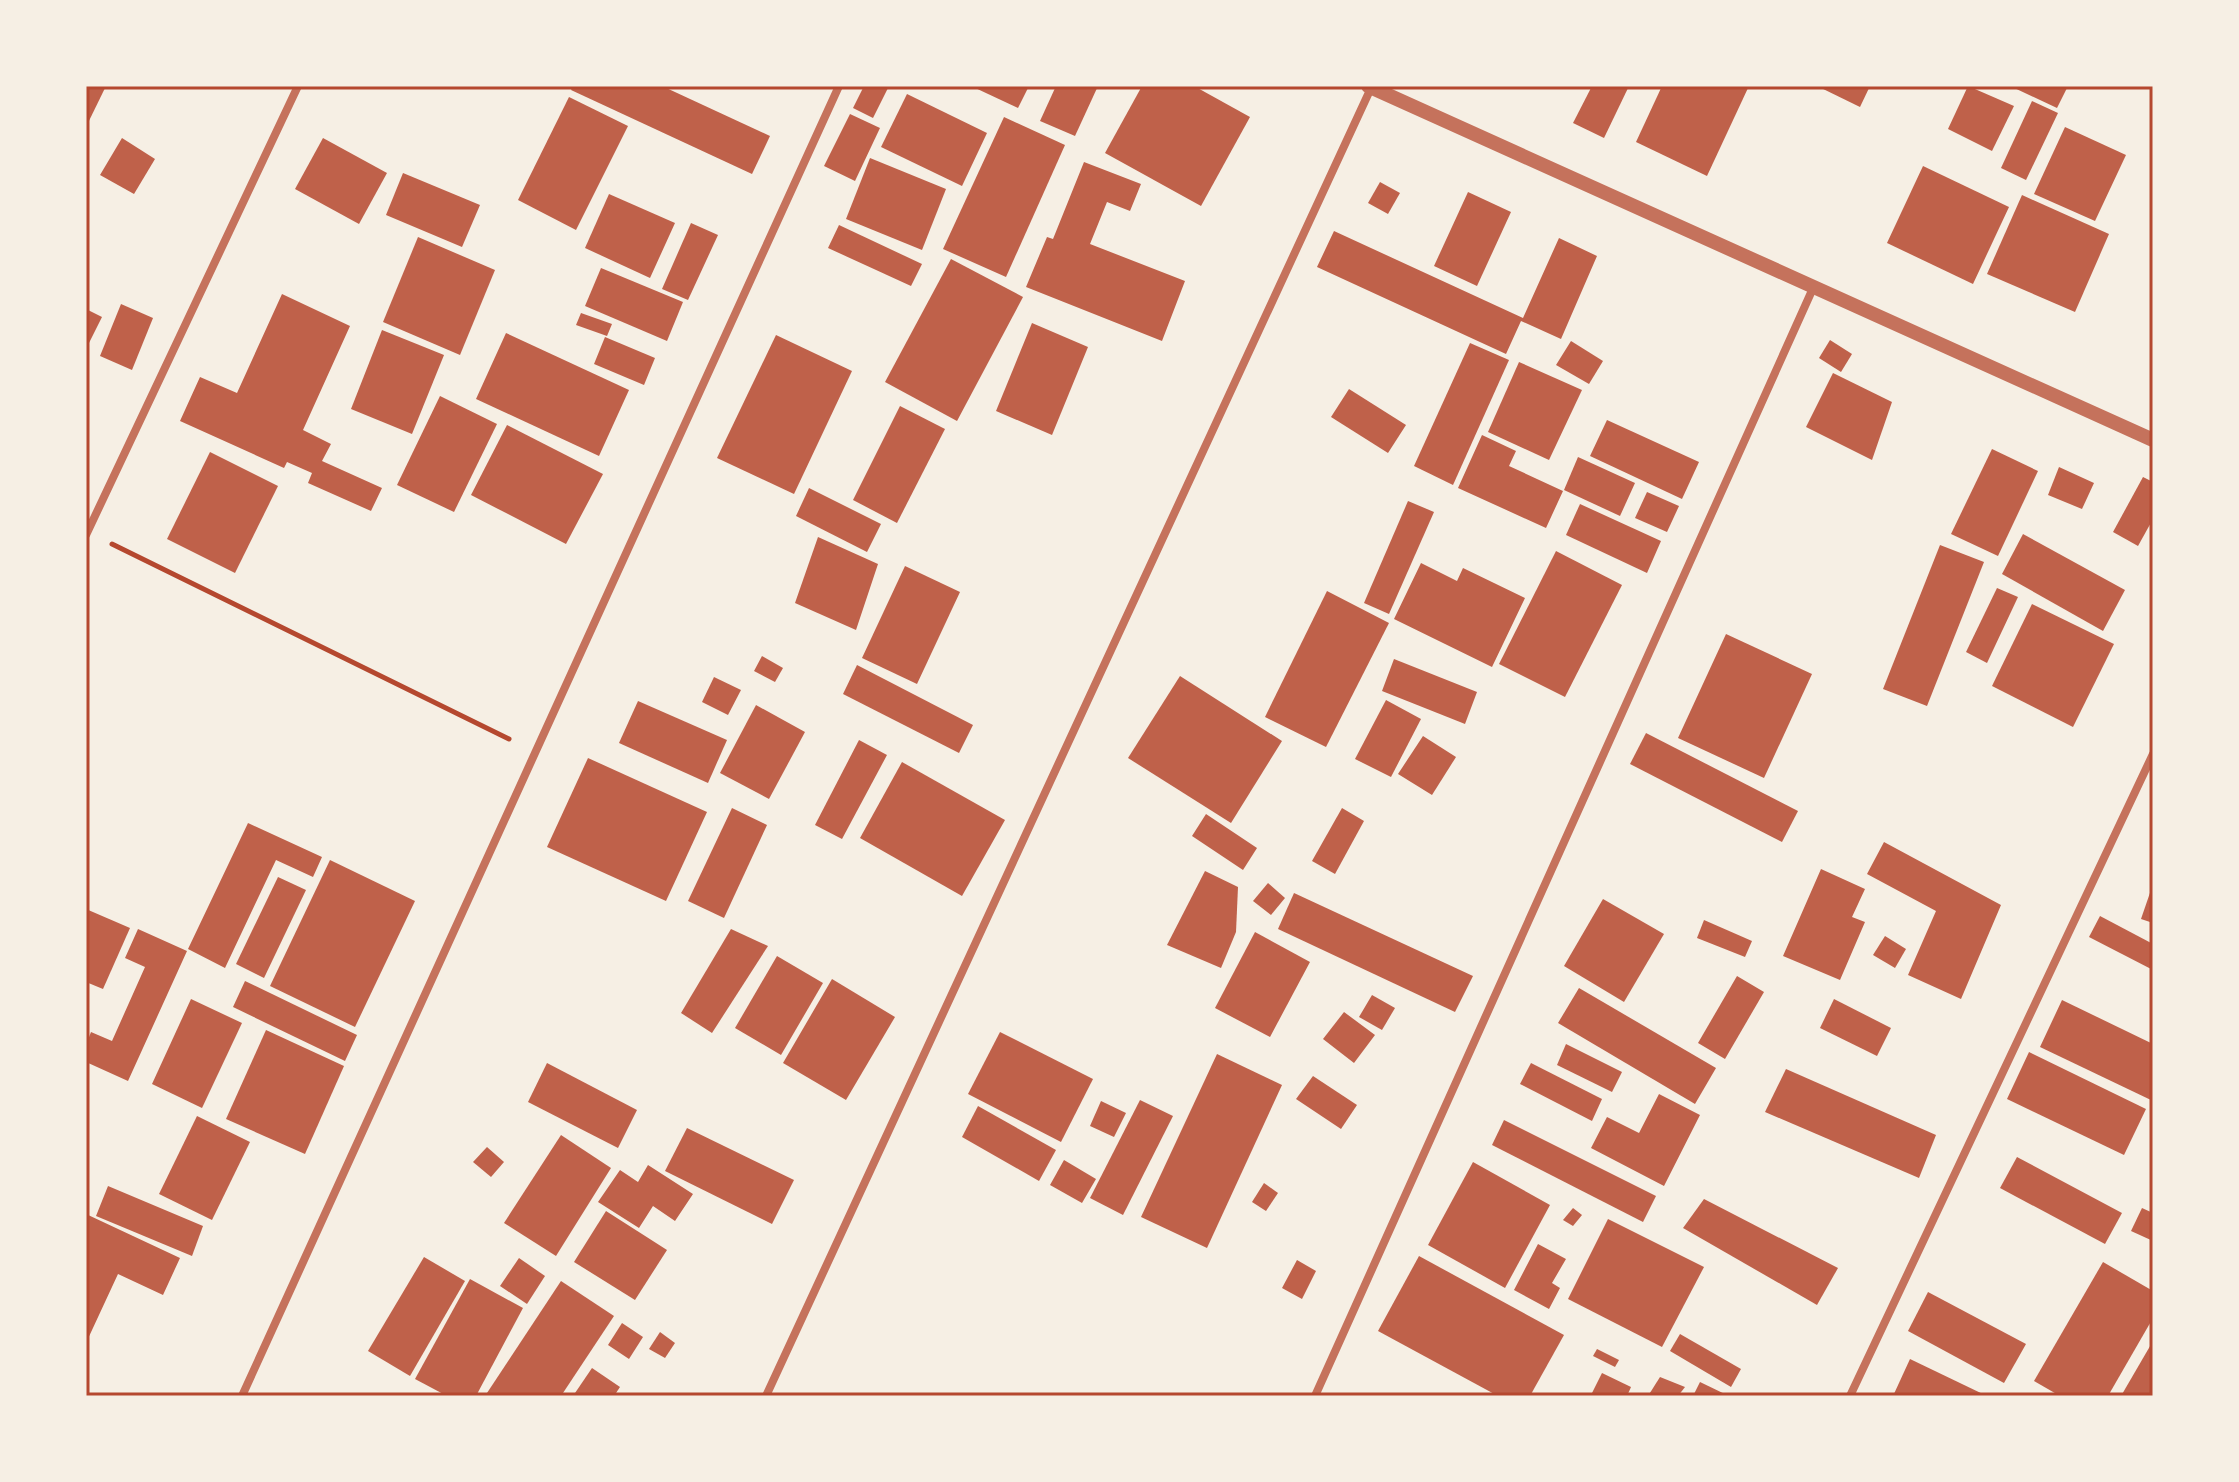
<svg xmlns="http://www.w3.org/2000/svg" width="2239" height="1482" font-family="Figtree,sans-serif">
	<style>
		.building { fill: #bf614a }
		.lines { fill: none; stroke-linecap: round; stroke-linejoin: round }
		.path { stroke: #b5482f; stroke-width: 5 }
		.minor { stroke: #c5725c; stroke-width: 8 }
		.tertiary { stroke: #c5725c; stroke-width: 14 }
		.neatline { fill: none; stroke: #b5482f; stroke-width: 3 }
	</style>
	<rect width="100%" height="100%" fill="#f6efe4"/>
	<g class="building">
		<polygon points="86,86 106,86 86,127"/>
		<polygon points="573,86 662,86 770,136 752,174 571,90"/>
		<polygon points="864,86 889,86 873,118 853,108"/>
		<polygon points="971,86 1029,86 1018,108"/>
		<polygon points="1056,86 1098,86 1075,136 1040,121"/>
		<polygon points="1142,86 1194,86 1250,117 1201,206 1105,153"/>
		<polygon points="1592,86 1629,86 1604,138 1573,123"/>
		<polygon points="1662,86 1748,88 1707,176 1636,142"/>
		<polygon points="1817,86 1870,86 1860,107"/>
		<polygon points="1968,86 2014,106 1992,151 1948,129"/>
		<polygon points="2010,86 2068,86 2057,108"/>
		<polygon points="907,94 987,133 962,186 881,147"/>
		<polygon points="569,97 628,126 576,230 518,200"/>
		<polygon points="2032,101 2058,113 2026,180 2001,168"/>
		<polygon points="850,114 880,128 855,181 824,166"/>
		<polygon points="1004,117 1065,145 1006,277 943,249"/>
		<polygon points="2065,127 2126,155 2095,221 2034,194"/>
		<polygon points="122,138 155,159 134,194 100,175"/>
		<polygon points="323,138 387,173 359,224 295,189"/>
		<polygon points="870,158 946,189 922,250 846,219"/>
		<polygon points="1084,162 1141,184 1130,211 1107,202 1090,244 1185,281 1162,341 1026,287 1047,237 1053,239"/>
		<polygon points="1923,166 2009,207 1973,284 1887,243"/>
		<polygon points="403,173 480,205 462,247 386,215"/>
		<polygon points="1380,182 1400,193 1388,214 1368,203"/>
		<polygon points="1468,192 1511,212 1477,286 1434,266"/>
		<polygon points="609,194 675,223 650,278 585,248"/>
		<polygon points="2022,195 2109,234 2075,312 1987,274"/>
		<polygon points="691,223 718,235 688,300 662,289"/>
		<polygon points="839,225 922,264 911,286 828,248"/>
		<polygon points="1334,231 1523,318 1559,238 1597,256 1561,339 1521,321 1506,354 1317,267"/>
		<polygon points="418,237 495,270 460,355 383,322"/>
		<polygon points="951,259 1023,297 957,421 885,382"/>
		<polygon points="601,268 683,302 667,341 585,306"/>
		<polygon points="282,294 350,326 303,430 331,444 322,461 382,488 371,511 308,483 312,473 287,462 284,468 180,421 200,377 237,393"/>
		<polygon points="121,304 153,318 132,370 100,356"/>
		<polygon points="86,309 102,317 86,349"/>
		<polygon points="581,313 612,324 607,336 576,325"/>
		<polygon points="1032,323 1088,347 1052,435 996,411"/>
		<polygon points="382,330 444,355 412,434 351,409"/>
		<polygon points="506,333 629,390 599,456 476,399"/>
		<polygon points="776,335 852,371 794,494 717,458"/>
		<polygon points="605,337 655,358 644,385 594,364"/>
		<polygon points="1830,340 1852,354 1841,372 1819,358"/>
		<polygon points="1571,341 1603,361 1589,384 1556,365"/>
		<polygon points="1470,343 1509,360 1453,485 1414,466"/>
		<polygon points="1519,362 1582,390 1549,460 1488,432"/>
		<polygon points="1833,373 1892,402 1872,460 1806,427"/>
		<polygon points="1349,389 1406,425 1388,453 1331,417"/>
		<polygon points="440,396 497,424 454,512 397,485"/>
		<polygon points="900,406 945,429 897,523 853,500"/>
		<polygon points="1607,420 1699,462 1682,499 1590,456"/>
		<polygon points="507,425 603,474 566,544 471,495"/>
		<polygon points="1482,435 1516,451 1509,466 1563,491 1546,528 1458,488"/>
		<polygon points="1992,449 2038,471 1998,556 1951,534"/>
		<polygon points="210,452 278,486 235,573 167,539"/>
		<polygon points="1578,457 1635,483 1620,516 1564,490"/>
		<polygon points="2059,467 2094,483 2082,509 2048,495"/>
		<polygon points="2143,477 2153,482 2153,519 2138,546 2113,532"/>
		<polygon points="809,488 881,524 867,552 796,516"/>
		<polygon points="1647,492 1679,506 1667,532 1635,518"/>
		<polygon points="1408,501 1434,512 1389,614 1364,603"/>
		<polygon points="1580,504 1661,541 1647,573 1566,535"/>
		<polygon points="2023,534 2125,590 2103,631 2002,574"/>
		<polygon points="818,537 878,564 856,630 795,603"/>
		<polygon points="1940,545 1984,562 1927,706 1883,689"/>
		<polygon points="1556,551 1622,585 1565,697 1499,664"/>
		<polygon points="1421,563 1457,581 1463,568 1525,598 1492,667 1394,619"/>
		<polygon points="905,566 960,592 917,684 862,658"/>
		<polygon points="1997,588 2018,597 1987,663 1966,652"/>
		<polygon points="1327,591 1389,623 1326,747 1265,717"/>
		<polygon points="2032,604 2114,644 2073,727 1992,686"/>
		<polygon points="1726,634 1812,674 1764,778 1678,738"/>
		<polygon points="762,656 783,668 775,682 754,671"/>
		<polygon points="1394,659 1477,692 1465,724 1382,691"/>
		<polygon points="857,665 973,725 959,753 843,694"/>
		<polygon points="1180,676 1282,741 1231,823 1128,758"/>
		<polygon points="714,677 741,690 728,715 702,702"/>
		<polygon points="1386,700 1421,719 1391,777 1355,759"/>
		<polygon points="638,701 727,740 708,783 619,743"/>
		<polygon points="756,705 805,732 769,799 720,773"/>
		<polygon points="1646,733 1798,811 1782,842 1630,764"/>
		<polygon points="1423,736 1456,757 1432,795 1398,774"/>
		<polygon points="859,740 887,755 842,839 815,825"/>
		<polygon points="588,758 707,812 666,901 547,847"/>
		<polygon points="902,762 1005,820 962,896 860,838"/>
		<polygon points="732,808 767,825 724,918 688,901"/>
		<polygon points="1342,808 1364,821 1335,874 1312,861"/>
		<polygon points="1206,814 1257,848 1243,870 1192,836"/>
		<polygon points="248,823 322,857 313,877 276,860 225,968 188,949"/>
		<polygon points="1884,842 2001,905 1961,999 1908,975 1936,911 1867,874"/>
		<polygon points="330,860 415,901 355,1027 270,986"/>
		<polygon points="1821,869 1865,889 1852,917 1865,922 1840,980 1783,956"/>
		<polygon points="1205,871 1238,887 1236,932 1221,968 1167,945"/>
		<polygon points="278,877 306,890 264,978 236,964"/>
		<polygon points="1268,883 1285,898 1271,915 1253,901"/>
		<polygon points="2153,884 2153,923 2141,919"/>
		<polygon points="1294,893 1473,976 1455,1012 1278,929"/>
		<polygon points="1603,899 1664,934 1624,1002 1564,966"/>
		<polygon points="86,909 130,928 103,989 86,982"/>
		<polygon points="2100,916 2153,944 2153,970 2089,937"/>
		<polygon points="1704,920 1752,941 1745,957 1697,938"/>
		<polygon points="138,929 187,951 128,1081 86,1062 86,1045 91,1032 112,1041 145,967 125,958"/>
		<polygon points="731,929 768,946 712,1033 681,1013"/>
		<polygon points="1255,932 1310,962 1270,1037 1215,1008"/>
		<polygon points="1885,936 1906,949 1895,968 1873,955"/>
		<polygon points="777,956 823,983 781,1055 735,1028"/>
		<polygon points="1737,976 1764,992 1725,1059 1698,1043"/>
		<polygon points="832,979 895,1017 846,1100 783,1063"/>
		<polygon points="245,981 357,1035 345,1061 233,1007"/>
		<polygon points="1579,988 1716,1068 1695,1104 1558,1023"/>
		<polygon points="1372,995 1395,1008 1382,1030 1359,1017"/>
		<polygon points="191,999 242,1023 202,1108 152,1084"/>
		<polygon points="1834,999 1891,1028 1877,1056 1820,1028"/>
		<polygon points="2062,1000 2153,1044 2153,1101 2040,1047"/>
		<polygon points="1344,1012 1375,1035 1354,1063 1323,1039"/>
		<polygon points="266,1030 344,1066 305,1154 226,1119"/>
		<polygon points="1000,1032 1093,1079 1061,1142 968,1094"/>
		<polygon points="1566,1044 1622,1072 1612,1092 1557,1065"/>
		<polygon points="2029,1052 2146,1109 2124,1155 2007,1099"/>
		<polygon points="1217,1054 1282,1085 1207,1248 1141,1217"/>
		<polygon points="547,1063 637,1110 618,1148 528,1102"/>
		<polygon points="1531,1063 1602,1099 1592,1121 1520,1084"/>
		<polygon points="1786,1069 1936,1135 1919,1178 1765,1112"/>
		<polygon points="1313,1076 1357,1105 1341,1129 1296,1099"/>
		<polygon points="1659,1094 1700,1115 1664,1186 1591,1148 1607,1117 1639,1133"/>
		<polygon points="1140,1100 1173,1116 1123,1215 1090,1198"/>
		<polygon points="1101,1101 1126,1113 1114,1137 1090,1126"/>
		<polygon points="978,1106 1056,1150 1039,1181 962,1137"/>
		<polygon points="197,1116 250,1142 212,1220 159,1194"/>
		<polygon points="1504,1120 1656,1196 1643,1222 1492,1145"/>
		<polygon points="687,1128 794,1180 772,1224 665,1171"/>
		<polygon points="561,1135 611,1168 556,1256 504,1223"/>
		<polygon points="487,1147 504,1162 491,1177 473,1162"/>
		<polygon points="2017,1157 2122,1213 2105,1244 2000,1188"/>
		<polygon points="1064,1160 1096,1179 1082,1203 1050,1185"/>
		<polygon points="1473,1162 1550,1205 1505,1288 1428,1245"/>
		<polygon points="648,1165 693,1194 675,1221 653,1206 639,1228 598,1202 620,1170 638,1182"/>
		<polygon points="1264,1183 1278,1193 1266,1211 1252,1202"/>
		<polygon points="108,1186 203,1226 192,1256 96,1216"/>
		<polygon points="1704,1199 1838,1268 1817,1305 1683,1228"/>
		<polygon points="1573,1208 1582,1215 1573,1226 1563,1220"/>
		<polygon points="2142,1208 2153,1213 2153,1241 2131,1231"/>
		<polygon points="606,1211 667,1250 635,1300 574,1262"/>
		<polygon points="86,1214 180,1258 163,1295 118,1274 86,1343"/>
		<polygon points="1608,1219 1704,1267 1662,1347 1568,1299"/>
		<polygon points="1538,1244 1566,1259 1552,1283 1560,1288 1549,1309 1514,1290"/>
		<polygon points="1419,1256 1564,1335 1530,1396 1498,1396 1378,1331"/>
		<polygon points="424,1257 465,1281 410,1376 368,1351"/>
		<polygon points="519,1258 545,1276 527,1304 500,1286"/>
		<polygon points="1297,1260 1316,1271 1302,1299 1282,1288"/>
		<polygon points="2103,1262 2153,1291 2153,1318 2108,1396 2060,1396 2034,1381"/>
		<polygon points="470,1279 523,1308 476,1396 447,1396 415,1379"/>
		<polygon points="561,1281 614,1316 561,1396 485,1396"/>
		<polygon points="1928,1292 2026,1344 2004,1383 1908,1331"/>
		<polygon points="622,1323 643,1337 629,1359 608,1345"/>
		<polygon points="660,1332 675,1343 665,1358 649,1349"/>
		<polygon points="1680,1334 1741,1369 1731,1387 1670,1351"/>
		<polygon points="2153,1341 2153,1396 2121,1396"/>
		<polygon points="1597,1349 1619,1360 1615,1367 1593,1356"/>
		<polygon points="1910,1359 1987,1396 1893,1396"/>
		<polygon points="592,1368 620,1387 614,1396 573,1396"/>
		<polygon points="1602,1373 1631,1387 1627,1396 1592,1393"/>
		<polygon points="1660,1377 1685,1387 1678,1396 1648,1396"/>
		<polygon points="1700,1382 1729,1396 1693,1396"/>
	</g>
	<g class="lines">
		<polyline class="path" points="112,544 509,739"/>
		<g class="minor">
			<polyline points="86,535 298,86"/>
			<polyline points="242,1396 839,86"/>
			<polyline points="766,1396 1371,88"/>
			<polyline points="1315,1396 1814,286"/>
			<polyline points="1850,1396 2153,754"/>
		</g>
		<polyline class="tertiary" points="1368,86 2153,440"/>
	</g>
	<rect width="2239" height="1482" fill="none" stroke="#f6efe4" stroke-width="176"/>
	<rect x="88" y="88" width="2063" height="1306" class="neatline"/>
</svg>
